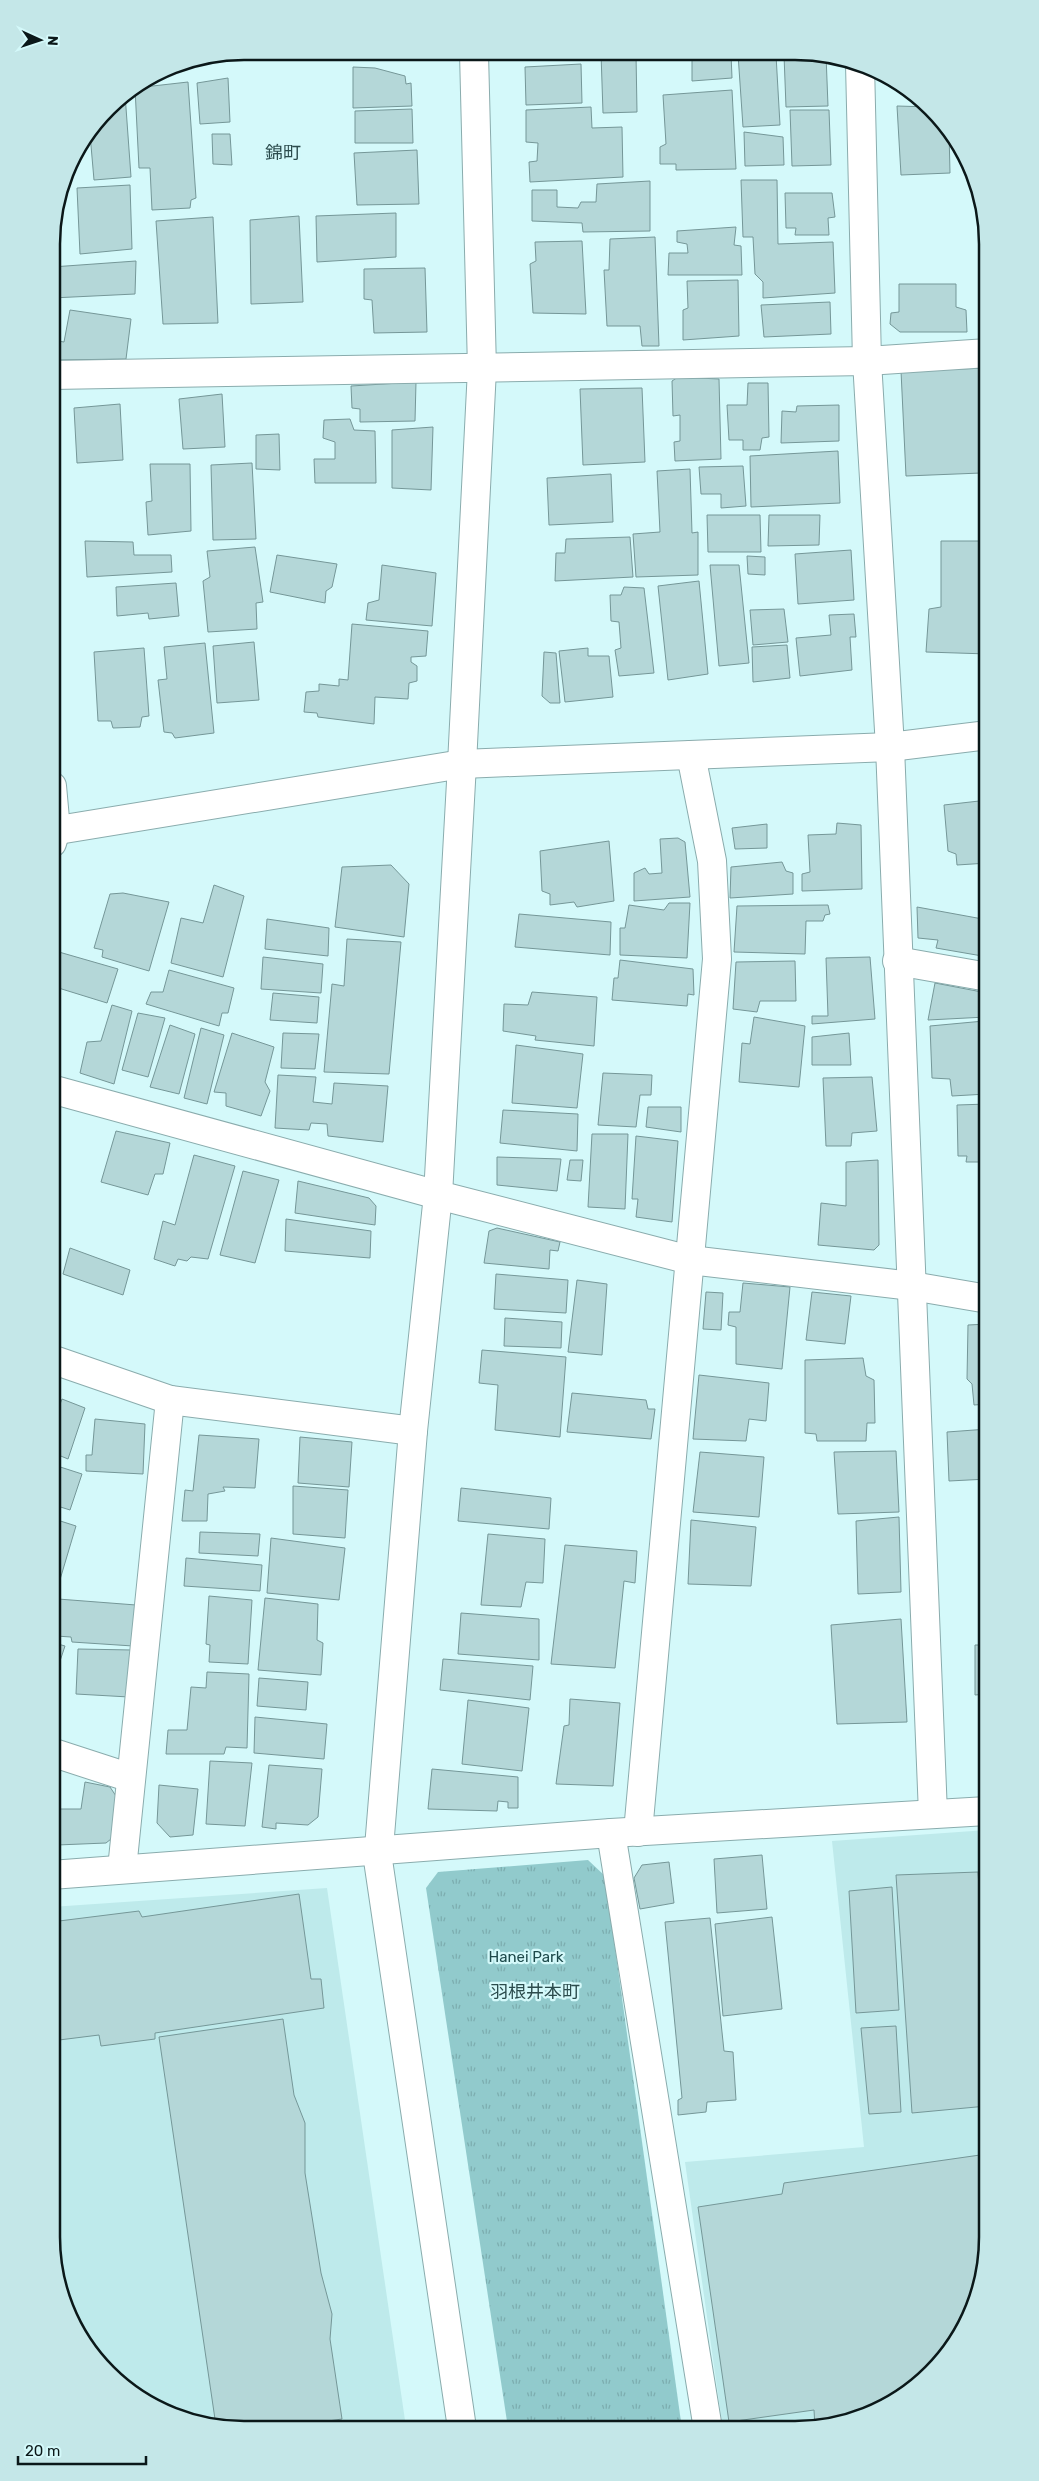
<svg xmlns="http://www.w3.org/2000/svg" width="1039" height="2481" font-family="Rubik,'Noto Sans JP',sans-serif">
	<style>
		.built { fill: #beeaeb }
		.park { fill: url(#park-tufts) }
		.building { fill: #b4d7d8; stroke: #759798 }
		.lines { fill: none; stroke-linecap: round; stroke-linejoin: round }
		.minor-casing { stroke: #8aacad; stroke-width: 30 }
		.tertiary-casing { stroke: #8aacad; stroke-width: 30 }
		.minor { stroke: #fff; stroke-width: 28 }
		.tertiary { stroke: #fff; stroke-width: 28 }
		.labels { text-anchor: middle; stroke-width: 4.5; stroke-linejoin: round; paint-order: stroke }
		.park-label { font-size: 15px; fill: #1d494a; stroke: #d4f9fa }
		.quarter-label { font-size: 18px; fill: #2c4c4d; stroke: #d4f9fa }
		.rim { fill: none; stroke: #0b1819; stroke-width: 2.5 }
	</style>
	<defs>
		<pattern id="park-tufts" width="24" height="20" patternUnits="userSpaceOnUse" patternTransform="scale(1.25)"><rect width="24" height="20" fill="#91cacc"/><path d="M3 7l-1-3M5 7V3M7 7l1-3M15 17l-1-3M17 17v-4M19 17l1-3" fill="none" stroke="#7cadaf"/></pattern>
	</defs>
	<rect width="100%" height="100%" fill="#d4f9fa"/>
	<g class="built">
		<polygon points="987,1830 987,2250 977,2299 948,2355 902,2397 845,2423 795,2430 723,2429 685,2162 864,2147 832,1841"/>
		<polygon points="327,1888 406,2427 207,2426 158,2410 117,2382 77,2334 58,2287 51,2237 51,1907"/>
	</g>
	<polygon class="park" points="588,1860 605,1876 682,2429 508,2428 426,1888 438,1872"/>
	<g class="building">
		<polygon points="601,53 636,54 637,112 603,113"/>
		<polygon points="692,54 731,54 732,78 692,81"/>
		<polygon points="738,54 776,55 780,125 743,127"/>
		<polygon points="784,55 826,55 828,106 786,107"/>
		<polygon points="581,64 582,103 526,105 525,67"/>
		<polygon points="353,67 375,68 405,76 406,84 411,83 412,106 353,108"/>
		<polygon points="228,78 230,122 200,124 197,83"/>
		<polygon points="188,82 196,198 191,200 190,208 152,210 150,168 139,168 135,88"/>
		<polygon points="732,90 736,169 676,170 676,164 660,164 660,147 666,144 663,95"/>
		<polygon points="125,94 131,177 94,180 90,134 117,99"/>
		<polygon points="897,106 931,107 949,131 950,173 901,175"/>
		<polygon points="591,107 592,128 622,127 623,177 530,182 529,162 537,161 538,143 526,142 526,110"/>
		<polygon points="412,109 413,143 355,143 355,111"/>
		<polygon points="790,110 829,110 831,165 792,166"/>
		<polygon points="744,132 783,137 784,165 745,166"/>
		<polygon points="212,134 230,134 232,165 213,164"/>
		<polygon points="417,150 419,204 357,205 354,153"/>
		<polygon points="741,180 777,180 778,244 833,242 835,293 763,298 763,282 755,274 753,237 743,237"/>
		<polygon points="650,181 650,231 583,232 582,223 532,221 532,190 557,190 557,207 578,208 581,202 596,202 597,184"/>
		<polygon points="130,185 132,249 80,254 77,188"/>
		<polygon points="785,193 832,193 835,217 828,218 829,235 795,235 796,228 786,228"/>
		<polygon points="396,213 396,257 317,262 316,216"/>
		<polygon points="299,216 303,302 251,304 250,220"/>
		<polygon points="213,217 218,323 163,324 156,221"/>
		<polygon points="736,227 734,245 741,246 742,275 668,275 669,253 688,253 687,244 677,242 677,231"/>
		<polygon points="655,237 659,346 642,346 640,326 607,326 604,270 609,270 610,239"/>
		<polygon points="582,241 586,314 533,313 530,264 536,261 535,242"/>
		<polygon points="136,261 135,294 52,298 52,267"/>
		<polygon points="425,268 427,332 374,333 372,300 364,299 364,269"/>
		<polygon points="738,280 739,336 683,340 683,310 688,308 687,281"/>
		<polygon points="899,284 956,284 956,307 966,310 967,332 900,332 890,324 891,313 899,312"/>
		<polygon points="830,302 831,334 764,337 761,305"/>
		<polygon points="70,310 131,319 126,359 57,360 58,341 64,342"/>
		<polygon points="988,368 988,494 984,494 981,473 906,476 901,371"/>
		<polygon points="678,377 719,379 721,459 675,461 674,442 680,441 680,415 673,416 672,381"/>
		<polygon points="416,382 415,421 360,422 360,409 352,408 351,386"/>
		<polygon points="748,383 768,383 769,437 762,438 760,450 743,450 743,440 729,440 727,405 747,405"/>
		<polygon points="642,388 645,462 583,465 580,389"/>
		<polygon points="222,394 225,447 183,449 179,399"/>
		<polygon points="120,404 123,460 77,463 74,408"/>
		<polygon points="839,405 839,441 781,443 782,411 796,412 797,406"/>
		<polygon points="350,419 354,430 375,431 376,483 315,483 314,459 335,459 335,442 323,438 324,420"/>
		<polygon points="433,427 431,490 392,488 392,430"/>
		<polygon points="279,434 280,470 256,469 256,435"/>
		<polygon points="838,451 840,503 751,507 750,456"/>
		<polygon points="252,463 256,539 213,540 211,465"/>
		<polygon points="150,464 190,464 191,531 148,535 146,502 152,501"/>
		<polygon points="743,466 746,506 721,508 721,494 701,494 699,467"/>
		<polygon points="690,469 692,533 698,532 698,575 636,577 633,534 660,532 657,471"/>
		<polygon points="611,474 613,522 549,525 547,478"/>
		<polygon points="707,515 760,515 761,552 708,552"/>
		<polygon points="769,515 820,515 819,545 768,546"/>
		<polygon points="630,537 633,577 555,581 556,553 565,553 566,539"/>
		<polygon points="85,541 133,542 134,555 171,555 172,572 87,577"/>
		<polygon points="941,541 988,541 988,654 926,652 929,609 941,607"/>
		<polygon points="255,547 263,602 256,603 257,629 208,632 203,581 210,577 207,551"/>
		<polygon points="851,550 854,600 798,604 795,554"/>
		<polygon points="277,555 337,564 332,587 326,591 325,603 270,592"/>
		<polygon points="747,556 765,557 765,575 748,574"/>
		<polygon points="382,565 436,573 432,626 366,620 368,603 379,600"/>
		<polygon points="710,565 739,565 749,663 719,666"/>
		<polygon points="699,581 708,674 668,680 658,586"/>
		<polygon points="176,583 179,616 149,619 148,613 117,616 116,587"/>
		<polygon points="624,587 644,588 654,673 619,676 615,650 621,648 619,622 611,621 610,595 621,595"/>
		<polygon points="784,609 788,642 753,645 750,610"/>
		<polygon points="854,614 856,637 850,637 852,670 800,676 796,638 831,635 829,615"/>
		<polygon points="352,624 428,631 426,656 411,657 411,662 417,666 417,681 409,683 408,699 375,697 374,724 318,717 317,713 304,712 306,692 319,691 319,684 339,686 339,679 348,680"/>
		<polygon points="254,642 259,700 217,703 213,646"/>
		<polygon points="205,643 214,733 175,738 172,733 164,732 158,680 167,679 164,647"/>
		<polygon points="787,645 790,678 753,682 752,647"/>
		<polygon points="144,648 149,716 142,717 140,727 113,728 111,721 98,721 94,652"/>
		<polygon points="588,648 588,656 609,656 613,697 565,702 559,651"/>
		<polygon points="544,652 556,653 560,703 550,703 542,696"/>
		<polygon points="988,800 988,863 957,865 956,854 948,851 944,805"/>
		<polygon points="837,823 861,825 862,889 802,891 802,874 810,872 808,835 836,834"/>
		<polygon points="767,824 767,848 735,849 732,828"/>
		<polygon points="678,838 685,842 690,897 634,901 634,873 645,868 649,874 662,873 660,839"/>
		<polygon points="609,841 614,901 577,907 574,902 550,905 550,894 542,891 540,851"/>
		<polygon points="782,862 786,871 793,873 793,894 730,898 731,867"/>
		<polygon points="391,865 409,884 404,937 335,927 342,867"/>
		<polygon points="214,885 244,896 223,977 171,963 181,918 203,923"/>
		<polygon points="123,893 169,902 149,971 102,957 103,950 94,948 110,894"/>
		<polygon points="669,903 690,903 687,958 620,955 620,928 625,928 629,905 664,910"/>
		<polygon points="828,905 830,914 825,915 823,921 806,921 805,954 734,952 737,906"/>
		<polygon points="917,907 988,920 988,957 936,948 938,940 918,938"/>
		<polygon points="519,914 611,922 610,955 515,947"/>
		<polygon points="267,919 329,928 328,956 265,949"/>
		<polygon points="347,939 401,942 389,1074 324,1072 332,984 344,986"/>
		<polygon points="52,950 118,969 107,1003 52,986"/>
		<polygon points="263,957 323,964 321,993 261,989"/>
		<polygon points="870,957 875,1019 812,1024 812,1016 828,1016 826,958"/>
		<polygon points="620,960 693,969 694,995 688,994 687,1006 612,1000 614,978 618,978"/>
		<polygon points="795,961 796,1001 760,1001 757,1012 733,1009 736,962"/>
		<polygon points="169,970 234,988 228,1013 222,1013 219,1026 146,1004 151,992 163,992"/>
		<polygon points="935,983 987,993 986,1017 928,1020"/>
		<polygon points="532,992 597,997 594,1046 535,1040 536,1036 503,1031 504,1004 528,1005"/>
		<polygon points="273,993 319,997 317,1023 270,1020"/>
		<polygon points="112,1005 132,1011 114,1084 80,1073 87,1042 101,1041"/>
		<polygon points="138,1013 165,1018 148,1077 122,1070"/>
		<polygon points="754,1017 805,1026 799,1087 739,1082 742,1043 750,1044"/>
		<polygon points="984,1021 987,1094 952,1096 950,1079 932,1078 930,1026"/>
		<polygon points="170,1025 195,1034 179,1094 150,1087"/>
		<polygon points="201,1028 224,1035 207,1104 184,1098"/>
		<polygon points="232,1033 274,1047 265,1082 270,1091 261,1116 226,1106 226,1093 214,1092"/>
		<polygon points="283,1033 319,1034 315,1069 281,1068"/>
		<polygon points="849,1033 851,1065 812,1065 812,1037"/>
		<polygon points="516,1045 583,1054 577,1108 512,1103"/>
		<polygon points="603,1073 652,1075 651,1095 640,1095 636,1127 598,1125"/>
		<polygon points="278,1075 316,1077 313,1102 332,1104 334,1083 388,1086 383,1142 328,1136 327,1124 311,1123 309,1130 275,1128"/>
		<polygon points="872,1077 877,1131 852,1133 851,1146 826,1146 823,1078"/>
		<polygon points="988,1104 988,1162 966,1162 967,1156 958,1156 957,1105"/>
		<polygon points="648,1107 681,1107 681,1132 646,1127"/>
		<polygon points="503,1110 578,1114 577,1151 500,1143"/>
		<polygon points="116,1131 170,1143 163,1174 155,1174 148,1195 101,1182"/>
		<polygon points="592,1134 628,1134 625,1209 588,1207"/>
		<polygon points="636,1136 678,1141 672,1222 636,1217 638,1199 632,1199"/>
		<polygon points="194,1155 235,1166 208,1259 191,1257 187,1261 178,1259 175,1266 154,1259 163,1221 175,1225"/>
		<polygon points="497,1157 561,1159 557,1191 497,1185"/>
		<polygon points="570,1160 583,1160 581,1181 567,1180"/>
		<polygon points="878,1160 879,1245 874,1250 818,1245 821,1203 846,1206 846,1162"/>
		<polygon points="243,1171 279,1180 255,1263 220,1255"/>
		<polygon points="298,1181 369,1198 376,1206 375,1225 295,1213"/>
		<polygon points="286,1219 371,1231 370,1258 285,1251"/>
		<polygon points="497,1228 560,1242 558,1251 550,1250 549,1269 484,1263 489,1231"/>
		<polygon points="70,1248 130,1270 123,1295 63,1274"/>
		<polygon points="496,1274 568,1280 566,1313 494,1309"/>
		<polygon points="577,1280 607,1284 602,1355 568,1352"/>
		<polygon points="743,1283 790,1287 782,1369 736,1364 736,1327 728,1325 729,1312 740,1312"/>
		<polygon points="706,1292 723,1293 721,1330 703,1329"/>
		<polygon points="812,1292 851,1296 845,1344 806,1340"/>
		<polygon points="505,1318 562,1322 561,1348 504,1346"/>
		<polygon points="988,1324 988,1404 974,1405 972,1384 967,1379 968,1325"/>
		<polygon points="482,1350 566,1357 560,1437 495,1430 498,1385 479,1383"/>
		<polygon points="863,1358 866,1376 874,1380 875,1423 867,1423 866,1441 817,1441 816,1434 805,1433 805,1360"/>
		<polygon points="699,1375 769,1383 766,1421 749,1419 746,1441 693,1439"/>
		<polygon points="572,1393 646,1400 648,1409 655,1409 651,1439 567,1432"/>
		<polygon points="62,1399 85,1408 68,1459 51,1452 51,1428"/>
		<polygon points="95,1419 145,1424 143,1474 86,1471 86,1455 92,1455"/>
		<polygon points="988,1429 988,1479 949,1481 947,1432"/>
		<polygon points="199,1435 259,1439 255,1488 223,1487 225,1491 208,1494 207,1521 182,1521 185,1490 193,1491"/>
		<polygon points="300,1437 352,1442 349,1487 298,1483"/>
		<polygon points="896,1451 899,1512 838,1514 834,1452"/>
		<polygon points="700,1452 764,1457 759,1517 693,1512"/>
		<polygon points="51,1464 82,1474 70,1510 51,1504"/>
		<polygon points="293,1486 348,1490 345,1538 293,1534"/>
		<polygon points="461,1488 551,1498 549,1529 458,1521"/>
		<polygon points="899,1517 901,1592 858,1594 856,1521"/>
		<polygon points="51,1518 76,1526 56,1593 51,1591"/>
		<polygon points="691,1520 756,1527 751,1586 688,1584"/>
		<polygon points="200,1532 260,1534 258,1556 199,1553"/>
		<polygon points="488,1534 545,1539 543,1583 526,1582 521,1607 481,1605"/>
		<polygon points="271,1538 345,1548 339,1600 267,1593"/>
		<polygon points="565,1545 637,1551 635,1583 624,1581 615,1668 551,1664"/>
		<polygon points="186,1558 262,1565 260,1591 184,1586"/>
		<polygon points="209,1596 252,1600 248,1664 209,1662 210,1645 206,1644"/>
		<polygon points="265,1598 318,1604 317,1640 323,1643 321,1675 258,1670"/>
		<polygon points="58,1599 136,1605 133,1646 72,1642 71,1637 56,1636"/>
		<polygon points="461,1613 539,1619 539,1660 458,1654"/>
		<polygon points="901,1619 907,1722 837,1724 831,1625"/>
		<polygon points="51,1642 65,1646 51,1688"/>
		<polygon points="975,1645 987,1645 987,1694 975,1695"/>
		<polygon points="78,1649 132,1650 129,1697 76,1694"/>
		<polygon points="443,1659 533,1666 530,1700 440,1690"/>
		<polygon points="207,1672 249,1674 247,1748 226,1747 224,1754 166,1754 168,1730 187,1730 191,1687 206,1688"/>
		<polygon points="259,1678 308,1682 306,1710 257,1706"/>
		<polygon points="570,1699 620,1703 613,1786 556,1784 564,1726 569,1725"/>
		<polygon points="468,1700 529,1708 522,1771 462,1764"/>
		<polygon points="255,1717 327,1724 324,1759 254,1753"/>
		<polygon points="210,1761 252,1763 245,1826 206,1824"/>
		<polygon points="269,1765 322,1769 318,1817 308,1825 276,1823 276,1829 262,1827"/>
		<polygon points="432,1769 518,1777 518,1808 508,1808 508,1802 498,1801 497,1811 428,1809"/>
		<polygon points="51,1770 56,1771 51,1827"/>
		<polygon points="85,1782 110,1787 120,1802 116,1835 106,1843 57,1845 58,1809 81,1809"/>
		<polygon points="159,1785 198,1789 193,1835 170,1837 157,1823"/>
		<polygon points="762,1855 767,1909 717,1913 714,1859"/>
		<polygon points="669,1862 674,1903 640,1909 634,1878 642,1865"/>
		<polygon points="978,1872 987,2003 987,2106 912,2113 896,1875"/>
		<polygon points="892,1887 899,2010 856,2013 849,1891"/>
		<polygon points="299,1894 311,1979 321,1979 324,2008 155,2033 155,2039 101,2046 99,2035 51,2041 51,1922 139,1911 142,1917"/>
		<polygon points="772,1917 782,2009 723,2016 715,1924"/>
		<polygon points="710,1918 724,2051 733,2052 736,2100 707,2102 706,2112 678,2115 678,2100 682,2098 665,1922"/>
		<polygon points="283,2019 294,2095 305,2123 305,2173 321,2273 332,2314 330,2339 342,2419 287,2427 216,2426 159,2037"/>
		<polygon points="896,2026 901,2112 869,2114 861,2028"/>
		<polygon points="987,2154 987,2250 977,2299 948,2355 902,2397 845,2423 815,2427 814,2410 729,2422 698,2207 782,2194 784,2183"/>
	</g>
	<g class="lines">
		<defs>
			<g id="minor">
				<polyline points="860,64 867,361 890,747 933,1814"/>
				<polyline points="52,375 867,361 988,353"/>
				<polyline points="52,843 56,830 52,786"/>
				<polyline points="897,961 988,977"/>
				<polyline points="51,1089 438,1195 690,1260 912,1286 988,1299"/>
				<polyline points="51,1359 170,1400 413,1431"/>
				<polyline points="51,1752 131,1778"/>
				<polyline points="638,1832 717,959 712,861 691,755"/>
				<polyline points="611,1833 708,2429"/>
				<polyline points="122,1869 170,1400"/>
				<polyline points="51,1875 611,1833 987,1811"/>
				<polyline points="462,2428 378,1860 413,1431 438,1195 462,764 482,369 474,53"/>
			</g>
			<polyline id="tertiary" points="52,831 462,764 890,747 988,735"/>
		</defs>
		<use href="#minor" class="minor-casing"/>
		<use href="#tertiary" class="tertiary-casing"/>
		<use href="#minor" class="minor"/>
		<use href="#tertiary" class="tertiary"/>
	</g>
	<g class="labels">
		<g class="park-label">
			<text x="526" y="1962">Hanei Park</text>
		</g>
		<g class="quarter-label">
			<text x="283" y="159">錦町</text>
			<text x="535" y="1998">羽根井本町</text>
		</g>
	</g>
	<path d="M0 0H1039V2481H0ZM244 60H795A184 184 0 0 1 979 244V2237A184 184 0 0 1 795 2421H244A184 184 0 0 1 60 2237V244A184 184 0 0 1 244 60Z" fill="#c4e7e8" fill-rule="evenodd"/>
	<path class="rim" d="M244 60H795A184 184 0 0 1 979 244V2237A184 184 0 0 1 795 2421H244A184 184 0 0 1 60 2237V244A184 184 0 0 1 244 60Z"/>
	<g transform="translate(40 40) rotate(93)" stroke="#d4f9fa" stroke-width="4" paint-order="stroke">
	<path d="M0-4L9 19L0 12L-9 19Z" fill="#0b1819"/>
	<text y="-8" font-size="14" font-weight="bold" text-anchor="middle" fill="#0b1819">N</text>
	</g>
	<path d="M18 2456v8h128v-8" fill="none" stroke="#0b1819" stroke-width="2.5"/>
	<text x="25" y="2456" font-size="15" fill="#0b1819" stroke="#d4f9fa" stroke-width="4" paint-order="stroke">20 m</text>
</svg>
